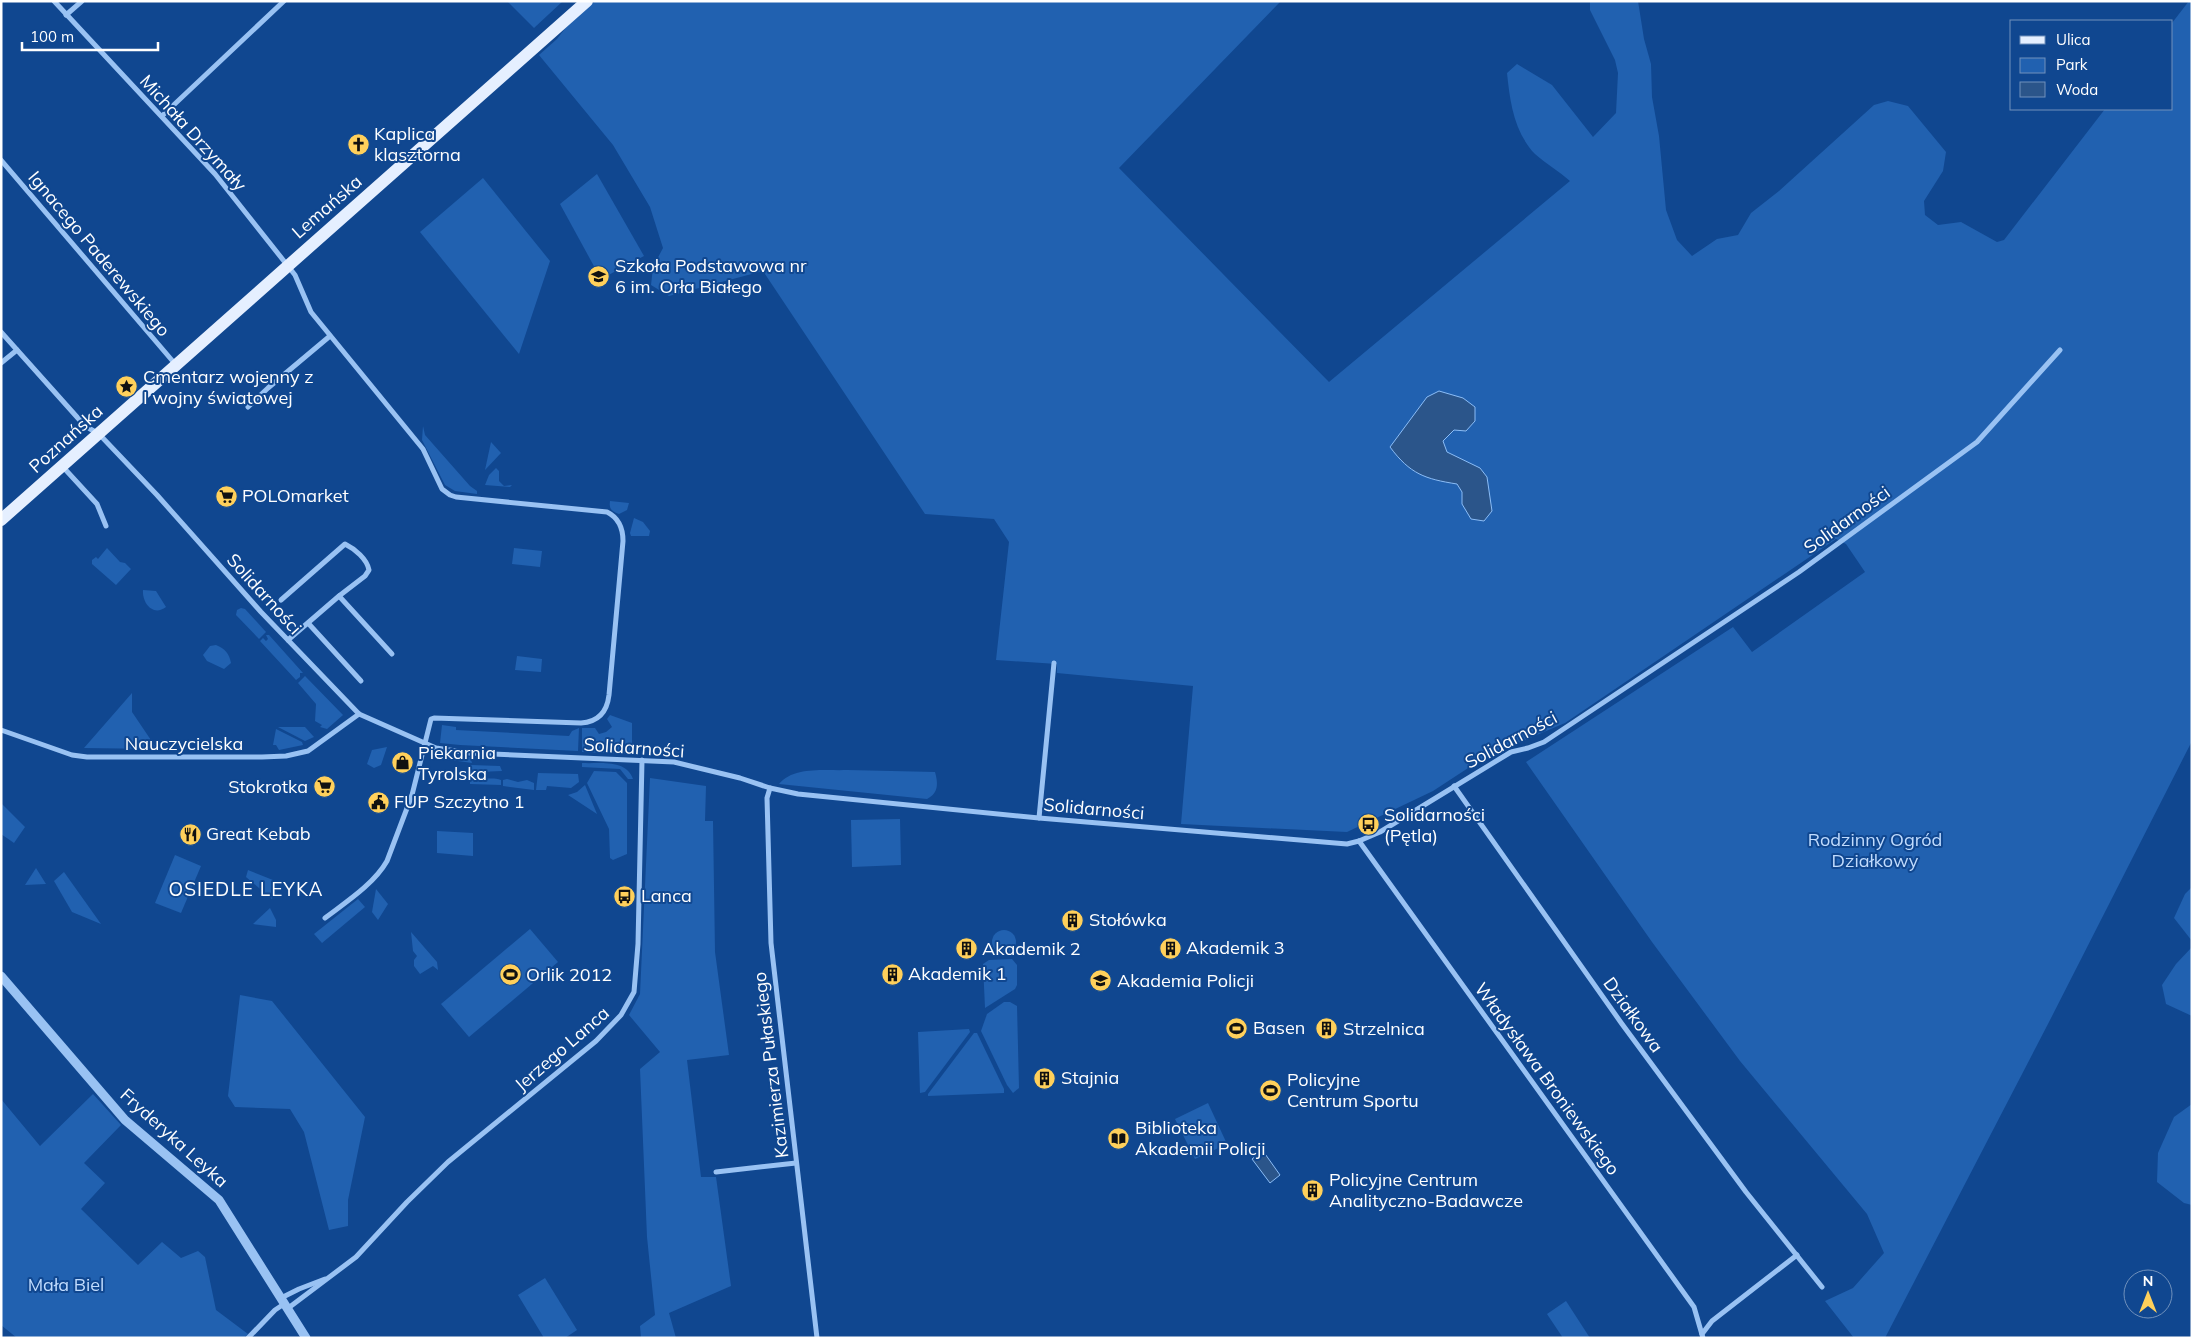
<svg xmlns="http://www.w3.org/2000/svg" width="2193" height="1339" font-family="Mulish,sans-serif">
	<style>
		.green { fill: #2161b0 }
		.water { fill: #2b558a; stroke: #8bbdf7 }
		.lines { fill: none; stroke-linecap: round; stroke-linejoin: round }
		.minor { stroke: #99c2f3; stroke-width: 5 }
		.tertiary { stroke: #99c2f3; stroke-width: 9 }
		.primary { stroke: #e5efff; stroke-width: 12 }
		.labels { text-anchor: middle; stroke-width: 4; stroke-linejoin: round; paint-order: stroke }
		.street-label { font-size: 18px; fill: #fff; stroke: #104790 }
		.poi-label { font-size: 18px; fill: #fff; stroke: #104790; text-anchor: start }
		.park-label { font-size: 18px; fill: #c1dcfe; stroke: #104790 }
		.neighbourhood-label { font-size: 19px; letter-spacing: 1px; fill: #fff; stroke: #104790 }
	</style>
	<rect width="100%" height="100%" fill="#104790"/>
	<g class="green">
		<polygon points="507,1 563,1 534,28"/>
		<path d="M 595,1 L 1281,1 L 1119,168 L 1329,382 L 1570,181 C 1559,171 1546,164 1535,154 C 1514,132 1510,102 1507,73 L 1517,64 L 1552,85 L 1593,137 L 1616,113 L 1618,73 L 1615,60 L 1590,10 L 1590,1 L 1638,1 L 1644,39 L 1651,64 L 1652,97 L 1659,136 L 1666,210 L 1677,240 L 1692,256 L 1717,239 L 1738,235 L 1751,213 L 1779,191 L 1874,105 L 1888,101 L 1908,106 L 1946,152 L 1943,171 L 1924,201 L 1925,215 L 1938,225 L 1961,222 L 1997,242 L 2004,240 L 2105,109 L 2172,109 L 2172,23 L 2189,1 L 2192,1 L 2192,741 L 2049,1022 L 1885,1338 L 1854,1338 L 1825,1301 L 1853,1288 L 1884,1253 L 1867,1214 L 1740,1061 L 1652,942 L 1526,762 L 1733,627 L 1752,652 L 1865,572 L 1846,544 L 1836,539 L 1565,723 L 1485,757 L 1433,791 L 1347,832 L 1181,824 L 1193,686 L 1057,673 L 1057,664 L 996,660 L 1009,542 L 994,519 L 925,514 L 763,271 L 669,296 L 651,285 L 653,267 L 663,248 L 650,207 L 613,145 L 539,55 L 557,39 L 567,26 Z"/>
		<polygon points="597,174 644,256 601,279 560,204"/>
		<polygon points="483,178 550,261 519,354 420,232"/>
		<polygon points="423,426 425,435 470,486 477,491 477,494 455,491 445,485 422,440"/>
		<polygon points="491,442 501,453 485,470"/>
		<polygon points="496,468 499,471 499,481 504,486 512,485 510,487 485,485 489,475"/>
		<path d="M 610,501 L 629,503 L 627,510 L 619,514 C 611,511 609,509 610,501 Z"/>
		<polygon points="634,518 643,522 650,531 649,536 631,536 630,533"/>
		<polygon points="107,548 120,562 125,563 131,569 116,585 92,564 92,560 96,557 98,559"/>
		<polygon points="514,548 542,551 540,567 512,564"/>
		<path d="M 143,590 L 156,591 L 166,607 C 153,617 142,603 143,590 Z"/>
		<polygon points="241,608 245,609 266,632 259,639 236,615 237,610"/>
		<polygon points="266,635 269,635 303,673 300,673 300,677 296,680 260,641 263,638 266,641 268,639"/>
		<path d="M 216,645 C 225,649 229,653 231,663 L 224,669 L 207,661 L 203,655 L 210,646 Z"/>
		<polygon points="517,656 542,659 541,672 515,670"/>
		<polygon points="305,676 343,715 327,729 320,727 322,725 315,721 316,704 298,683"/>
		<polygon points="132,693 132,712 157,749 84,748"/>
		<polygon points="610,715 632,723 632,750 627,754 582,752 582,728 595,728 599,734 606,732 612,727 607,719"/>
		<polygon points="442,725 456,727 456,730 569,736 572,731 579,728 578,751 460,745 440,743"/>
		<polygon points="278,727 305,727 314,737 305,741"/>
		<polygon points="276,729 302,742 303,745 279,750 276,745 273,745"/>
		<polygon points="387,747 381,765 374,768 367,764 372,750"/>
		<polygon points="437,753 470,757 472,763 437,758"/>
		<path d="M 582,763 C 600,764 626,759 633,779 L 628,779 L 620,769 L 582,767 Z"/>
		<polygon points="471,765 500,766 502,771 478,772 471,769"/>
		<path d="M 847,770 L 935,772 C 938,783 939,793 927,799 L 779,784 C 794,766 826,771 847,770 Z"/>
		<polygon points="594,771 616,772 627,783 627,854 613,860 610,858 609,829 587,783"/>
		<polygon points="538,773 578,774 579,782 571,788 547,786 546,790 536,790"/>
		<path d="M 475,778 C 484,780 493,777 501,780 L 501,785 L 470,784 L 470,781 Z"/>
		<polygon points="650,778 706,786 705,821 713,821 715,952 729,1055 687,1060 701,1177 716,1177 731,1286 669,1313 676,1338 641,1338 640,1326 655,1315 647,1237 640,1069 660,1052 629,1015 640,994"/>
		<polygon points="507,779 518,782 527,780 534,783 534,790 503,786 503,780"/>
		<polygon points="585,785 597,814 568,795 577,792"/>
		<polygon points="1,803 25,827 14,843 1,834"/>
		<polygon points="900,819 901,865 852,867 851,820"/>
		<polygon points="437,831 473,833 473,856 437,853"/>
		<polygon points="175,855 201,866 181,913 155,903"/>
		<polygon points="36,868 46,884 25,885"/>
		<polygon points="248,870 278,882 272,899 246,877"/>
		<polygon points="64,872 101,924 72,912 54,881"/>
		<polygon points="2192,887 2192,941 2174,918 2185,894"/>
		<polygon points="376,889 388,904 378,920 372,912"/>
		<polygon points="358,899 365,907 322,943 314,934"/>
		<polygon points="270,908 276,920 276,927 253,924"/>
		<polygon points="530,929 558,962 469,1037 441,1004"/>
		<circle cx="1004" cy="942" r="12"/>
		<polygon points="411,932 437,962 438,970 433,966 420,974 414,966 414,960 417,956 413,951"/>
		<polygon points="2192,947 2192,1016 2166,1004 2162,985 2176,964"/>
		<polygon points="1012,959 1017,965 1017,985 1015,989 985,1008 983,964 989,960"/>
		<polygon points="240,995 272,1001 365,1117 348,1200 348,1226 329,1230 304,1132 290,1109 235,1107 228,1096"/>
		<polygon points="1004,1002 1010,1002 1017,1006 1019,1088 1013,1093 1007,1085 981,1031 987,1014"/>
		<polygon points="969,1029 970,1032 925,1092 920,1093 918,1032"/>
		<polygon points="974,1033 977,1033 1004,1089 1004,1093 928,1096 928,1094"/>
		<polygon points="93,1094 121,1125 84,1163 105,1183 81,1209 138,1265 162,1242 181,1258 198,1251 205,1257 216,1310 248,1334 244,1338 17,1338 1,1325 1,1099 40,1146"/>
		<polygon points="1208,1103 1227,1144 1195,1159 1175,1119"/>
		<polygon points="2192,1104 2192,1205 2184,1203 2157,1182 2158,1153 2174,1117"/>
		<polygon points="545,1278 577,1330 565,1338 544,1338 518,1295"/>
		<polygon points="1566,1301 1590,1338 1563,1338 1547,1314"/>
	</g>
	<g class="water">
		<path d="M 1439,391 L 1463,398 L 1475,407 L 1475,421 L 1466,431 L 1454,430 L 1443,441 L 1447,452 L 1480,468 L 1487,477 L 1492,511 L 1484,521 L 1471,519 L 1462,504 L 1462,492 L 1457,484 C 1425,479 1410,474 1390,447 L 1427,397 Z"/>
		<polygon points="1263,1151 1280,1175 1270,1183 1252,1159"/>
	</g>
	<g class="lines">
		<g class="minor">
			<path d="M 54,1 L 215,174 L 295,275 L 311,312 L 423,449 L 442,489 L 450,495 L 456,497 L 607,512 C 619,518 623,528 623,541 L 609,695 C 607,712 598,722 581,723 L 434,718 L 431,719 L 412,795 L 387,861 C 374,884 346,902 325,918"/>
			<polyline points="66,15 82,1"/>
			<polyline points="162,116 284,1"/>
			<polyline points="1,160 176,365"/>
			<polyline points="1,332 85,426 99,434 157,495 261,612 359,714 436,748 469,753 674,762 740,778 770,788 798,794 1039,818 1347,844 1359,841 1380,832 1511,752 1528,748 1544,742 1799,572 1977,442 2060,350"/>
			<polyline points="1,363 17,350"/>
			<polyline points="248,407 268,388 330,336"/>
			<polyline points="63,467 97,504 106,526"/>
			<polyline points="339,596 392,654"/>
			<path d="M 281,600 L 345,544 C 355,549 367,559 369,570 L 365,576 L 339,596 L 288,640"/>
			<polyline points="308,623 361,681"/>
			<polyline points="1,730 72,755 87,757 262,757 286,756 308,751 359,714"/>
			<polyline points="1454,786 1622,1024 1746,1192 1822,1287"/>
			<polyline points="770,788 767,798 771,943 817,1338"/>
			<polyline points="1039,818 1054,663"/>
			<polyline points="1359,841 1694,1307 1703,1338"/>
			<polyline points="716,1172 796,1163"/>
			<polyline points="281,1298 299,1289 325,1279"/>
			<polyline points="287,1309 356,1257 407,1202 448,1162 596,1041 621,1015 634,992 638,944 642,760"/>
			<polyline points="1702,1334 1712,1321 1797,1255"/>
			<polyline points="248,1338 275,1310 284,1304"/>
		</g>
		<polyline class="tertiary" points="1,976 125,1120 219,1200 306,1338"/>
		<polyline class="primary" points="1,520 587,1"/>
	</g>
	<defs>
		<symbol id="church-disc" viewBox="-11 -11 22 22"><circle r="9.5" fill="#ffd05b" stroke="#104790"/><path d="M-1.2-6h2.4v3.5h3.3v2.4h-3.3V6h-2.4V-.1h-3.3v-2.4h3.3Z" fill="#111"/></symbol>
		<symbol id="school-disc" viewBox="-11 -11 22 22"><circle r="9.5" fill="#ffd05b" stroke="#104790"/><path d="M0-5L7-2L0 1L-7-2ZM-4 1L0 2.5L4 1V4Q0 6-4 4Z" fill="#111"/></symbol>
		<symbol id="sight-disc" viewBox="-11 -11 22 22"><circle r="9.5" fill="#ffd05b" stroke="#104790"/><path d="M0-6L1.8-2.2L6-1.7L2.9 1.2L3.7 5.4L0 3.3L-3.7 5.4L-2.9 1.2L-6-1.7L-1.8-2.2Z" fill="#111"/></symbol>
		<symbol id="supermarket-disc" viewBox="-11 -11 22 22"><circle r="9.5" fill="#ffd05b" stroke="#104790"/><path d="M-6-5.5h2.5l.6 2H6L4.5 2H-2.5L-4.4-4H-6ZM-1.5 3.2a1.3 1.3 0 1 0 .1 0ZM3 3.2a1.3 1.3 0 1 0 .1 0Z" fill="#111"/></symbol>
		<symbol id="shop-disc" viewBox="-11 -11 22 22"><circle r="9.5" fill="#ffd05b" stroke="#104790"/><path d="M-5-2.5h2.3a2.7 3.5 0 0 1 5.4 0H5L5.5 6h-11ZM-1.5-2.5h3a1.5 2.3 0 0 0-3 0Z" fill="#111"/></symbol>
		<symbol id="civic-disc" viewBox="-11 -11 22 22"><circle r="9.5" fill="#ffd05b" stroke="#104790"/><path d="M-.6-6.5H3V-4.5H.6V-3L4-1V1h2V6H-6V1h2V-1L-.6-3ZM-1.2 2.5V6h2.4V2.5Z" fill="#111"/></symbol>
		<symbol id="bus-disc" viewBox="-11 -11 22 22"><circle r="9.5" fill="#ffd05b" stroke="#104790"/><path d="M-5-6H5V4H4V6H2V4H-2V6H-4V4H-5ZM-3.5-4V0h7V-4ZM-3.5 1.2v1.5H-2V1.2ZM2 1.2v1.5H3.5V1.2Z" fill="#111"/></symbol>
		<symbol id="restaurant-disc" viewBox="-11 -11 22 22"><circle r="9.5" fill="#ffd05b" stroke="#104790"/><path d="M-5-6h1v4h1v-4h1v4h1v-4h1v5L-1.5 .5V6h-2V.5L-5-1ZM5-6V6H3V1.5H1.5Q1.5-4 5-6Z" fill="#111"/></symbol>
		<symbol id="building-disc" viewBox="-11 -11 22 22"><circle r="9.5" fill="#ffd05b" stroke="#104790"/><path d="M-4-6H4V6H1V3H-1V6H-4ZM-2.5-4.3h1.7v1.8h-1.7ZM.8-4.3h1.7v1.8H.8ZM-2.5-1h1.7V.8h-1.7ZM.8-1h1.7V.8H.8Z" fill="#111"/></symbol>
		<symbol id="stadium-disc" viewBox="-11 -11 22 22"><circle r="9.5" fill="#ffd05b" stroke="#104790"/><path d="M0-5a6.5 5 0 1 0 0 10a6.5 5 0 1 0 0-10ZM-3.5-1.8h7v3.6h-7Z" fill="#111"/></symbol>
		<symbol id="university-disc" viewBox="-11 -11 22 22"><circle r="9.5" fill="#ffd05b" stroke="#104790"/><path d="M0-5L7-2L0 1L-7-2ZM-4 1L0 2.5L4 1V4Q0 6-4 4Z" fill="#111"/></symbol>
		<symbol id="library-disc" viewBox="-11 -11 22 22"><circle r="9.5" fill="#ffd05b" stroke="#104790"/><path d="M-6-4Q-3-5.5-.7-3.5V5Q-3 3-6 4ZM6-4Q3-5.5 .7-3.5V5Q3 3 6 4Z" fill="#111"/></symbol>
	</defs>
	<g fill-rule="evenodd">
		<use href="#church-disc" x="346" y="132" width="25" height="25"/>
		<use href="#school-disc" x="586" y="264" width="25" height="25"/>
		<use href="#sight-disc" x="114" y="374" width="25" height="25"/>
		<use href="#supermarket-disc" x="214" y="484" width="25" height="25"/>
		<use href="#shop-disc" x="390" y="750" width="25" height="25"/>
		<use href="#supermarket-disc" x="312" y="774" width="25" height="25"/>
		<use href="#civic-disc" x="366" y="790" width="25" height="25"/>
		<use href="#bus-disc" x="1356" y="812" width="25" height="25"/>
		<use href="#restaurant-disc" x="178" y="822" width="25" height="25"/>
		<use href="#bus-disc" x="612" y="884" width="25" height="25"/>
		<use href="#building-disc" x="1060" y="908" width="25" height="25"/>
		<use href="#building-disc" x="1158" y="936" width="25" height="25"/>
		<use href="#building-disc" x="954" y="936" width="25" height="25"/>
		<use href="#building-disc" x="880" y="962" width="25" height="25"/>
		<use href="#stadium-disc" x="498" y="962" width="25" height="25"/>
		<use href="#university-disc" x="1088" y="968" width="25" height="25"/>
		<use href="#stadium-disc" x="1224" y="1016" width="25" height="25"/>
		<use href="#building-disc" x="1314" y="1016" width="25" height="25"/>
		<use href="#building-disc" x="1032" y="1066" width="25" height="25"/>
		<use href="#stadium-disc" x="1258" y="1078" width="25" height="25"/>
		<use href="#library-disc" x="1106" y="1126" width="25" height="25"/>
		<use href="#building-disc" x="1300" y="1178" width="25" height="25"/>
	</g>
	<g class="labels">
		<g class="street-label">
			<text transform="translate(193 133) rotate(48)" y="6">Michała Drzymały</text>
			<text transform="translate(327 207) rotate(-41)" y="6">Lemańska</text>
			<text transform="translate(99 254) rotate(50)" y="6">Ignacego Paderewskiego</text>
			<text transform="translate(66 439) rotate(-42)" y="6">Poznańska</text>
			<text transform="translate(1847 520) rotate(-36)" y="6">Solidarności</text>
			<text transform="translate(264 594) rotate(48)" y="6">Solidarności</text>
			<text transform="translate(1511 740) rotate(-28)" y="6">Solidarności</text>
			<text x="184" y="750">Nauczycielska</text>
			<text transform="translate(634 748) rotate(4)" y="6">Solidarności</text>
			<text transform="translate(1094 809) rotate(5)" y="6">Solidarności</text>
			<text transform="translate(1633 1015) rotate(54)" y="6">Działkowa</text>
			<text transform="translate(562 1049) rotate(-41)" y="6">Jerzego Lanca</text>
			<text transform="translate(771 1065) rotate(-97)" y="6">Kazimierza Pułaskiego</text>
			<text transform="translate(1547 1079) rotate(54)" y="6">Władysława Broniewskiego</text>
			<text transform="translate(174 1138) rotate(42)" y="6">Fryderyka Leyka</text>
		</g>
		<g class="poi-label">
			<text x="374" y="140">Kaplica<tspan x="374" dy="21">klasztorna</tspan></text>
			<text x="615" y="272">Szkoła Podstawowa nr<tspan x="615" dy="21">6 im. Orła Białego</tspan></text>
			<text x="143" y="383">Cmentarz wojenny z<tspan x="143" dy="21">I wojny światowej</tspan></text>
			<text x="242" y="502">POLOmarket</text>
			<text x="418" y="759">Piekarnia<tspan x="418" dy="21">Tyrolska</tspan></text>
			<text x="308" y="793" text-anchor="end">Stokrotka</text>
			<text x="394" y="808">FUP Szczytno 1</text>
			<text x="1384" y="821">Solidarności<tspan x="1384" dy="21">(Pętla)</tspan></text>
			<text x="206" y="840">Great Kebab</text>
			<text x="641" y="902">Lanca</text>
			<text x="1089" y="926">Stołówka</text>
			<text x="1186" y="954">Akademik 3</text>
			<text x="982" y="955">Akademik 2</text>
			<text x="908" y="980">Akademik 1</text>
			<text x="526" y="981">Orlik 2012</text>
			<text x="1117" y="987">Akademia Policji</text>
			<text x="1253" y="1034">Basen</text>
			<text x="1343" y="1035">Strzelnica</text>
			<text x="1061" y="1084">Stajnia</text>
			<text x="1287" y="1086">Policyjne<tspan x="1287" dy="21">Centrum Sportu</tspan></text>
			<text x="1135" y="1134">Biblioteka<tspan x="1135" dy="21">Akademii Policji</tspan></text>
			<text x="1329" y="1186">Policyjne Centrum<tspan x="1329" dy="21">Analityczno-Badawcze</tspan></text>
		</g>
		<g class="park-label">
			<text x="1875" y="846">Rodzinny Ogród<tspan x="1875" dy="21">Działkowy</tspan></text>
			<text x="66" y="1291">Mała Biel</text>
		</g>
		<g class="neighbourhood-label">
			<text x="246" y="896">OSIEDLE LEYKA</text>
		</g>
	</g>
	<rect width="2193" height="1339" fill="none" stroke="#ffffff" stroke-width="5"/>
	<rect x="2010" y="20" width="162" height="90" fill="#104790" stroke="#7091bc"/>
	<rect x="2020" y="36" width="25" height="8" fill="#e5efff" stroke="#7091bc"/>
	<text x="2056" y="45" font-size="15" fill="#ffffff">Ulica</text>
	<rect x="2020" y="58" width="25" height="15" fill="#2161b0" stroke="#7091bc"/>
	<text x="2056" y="70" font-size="15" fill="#ffffff">Park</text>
	<rect x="2020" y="82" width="25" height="15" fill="#2b558a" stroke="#7091bc"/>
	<text x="2056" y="95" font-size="15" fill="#ffffff">Woda</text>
	<g transform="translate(2148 1294)"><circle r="24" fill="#104790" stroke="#7091bc"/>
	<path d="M0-4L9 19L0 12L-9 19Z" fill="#ffd05b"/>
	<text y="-8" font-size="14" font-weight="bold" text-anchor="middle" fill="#ffffff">N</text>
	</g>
	<path d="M22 42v8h136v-8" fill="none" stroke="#ffffff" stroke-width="2.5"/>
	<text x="30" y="42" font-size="15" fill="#ffffff" stroke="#104790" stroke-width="4" paint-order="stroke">100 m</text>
</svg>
